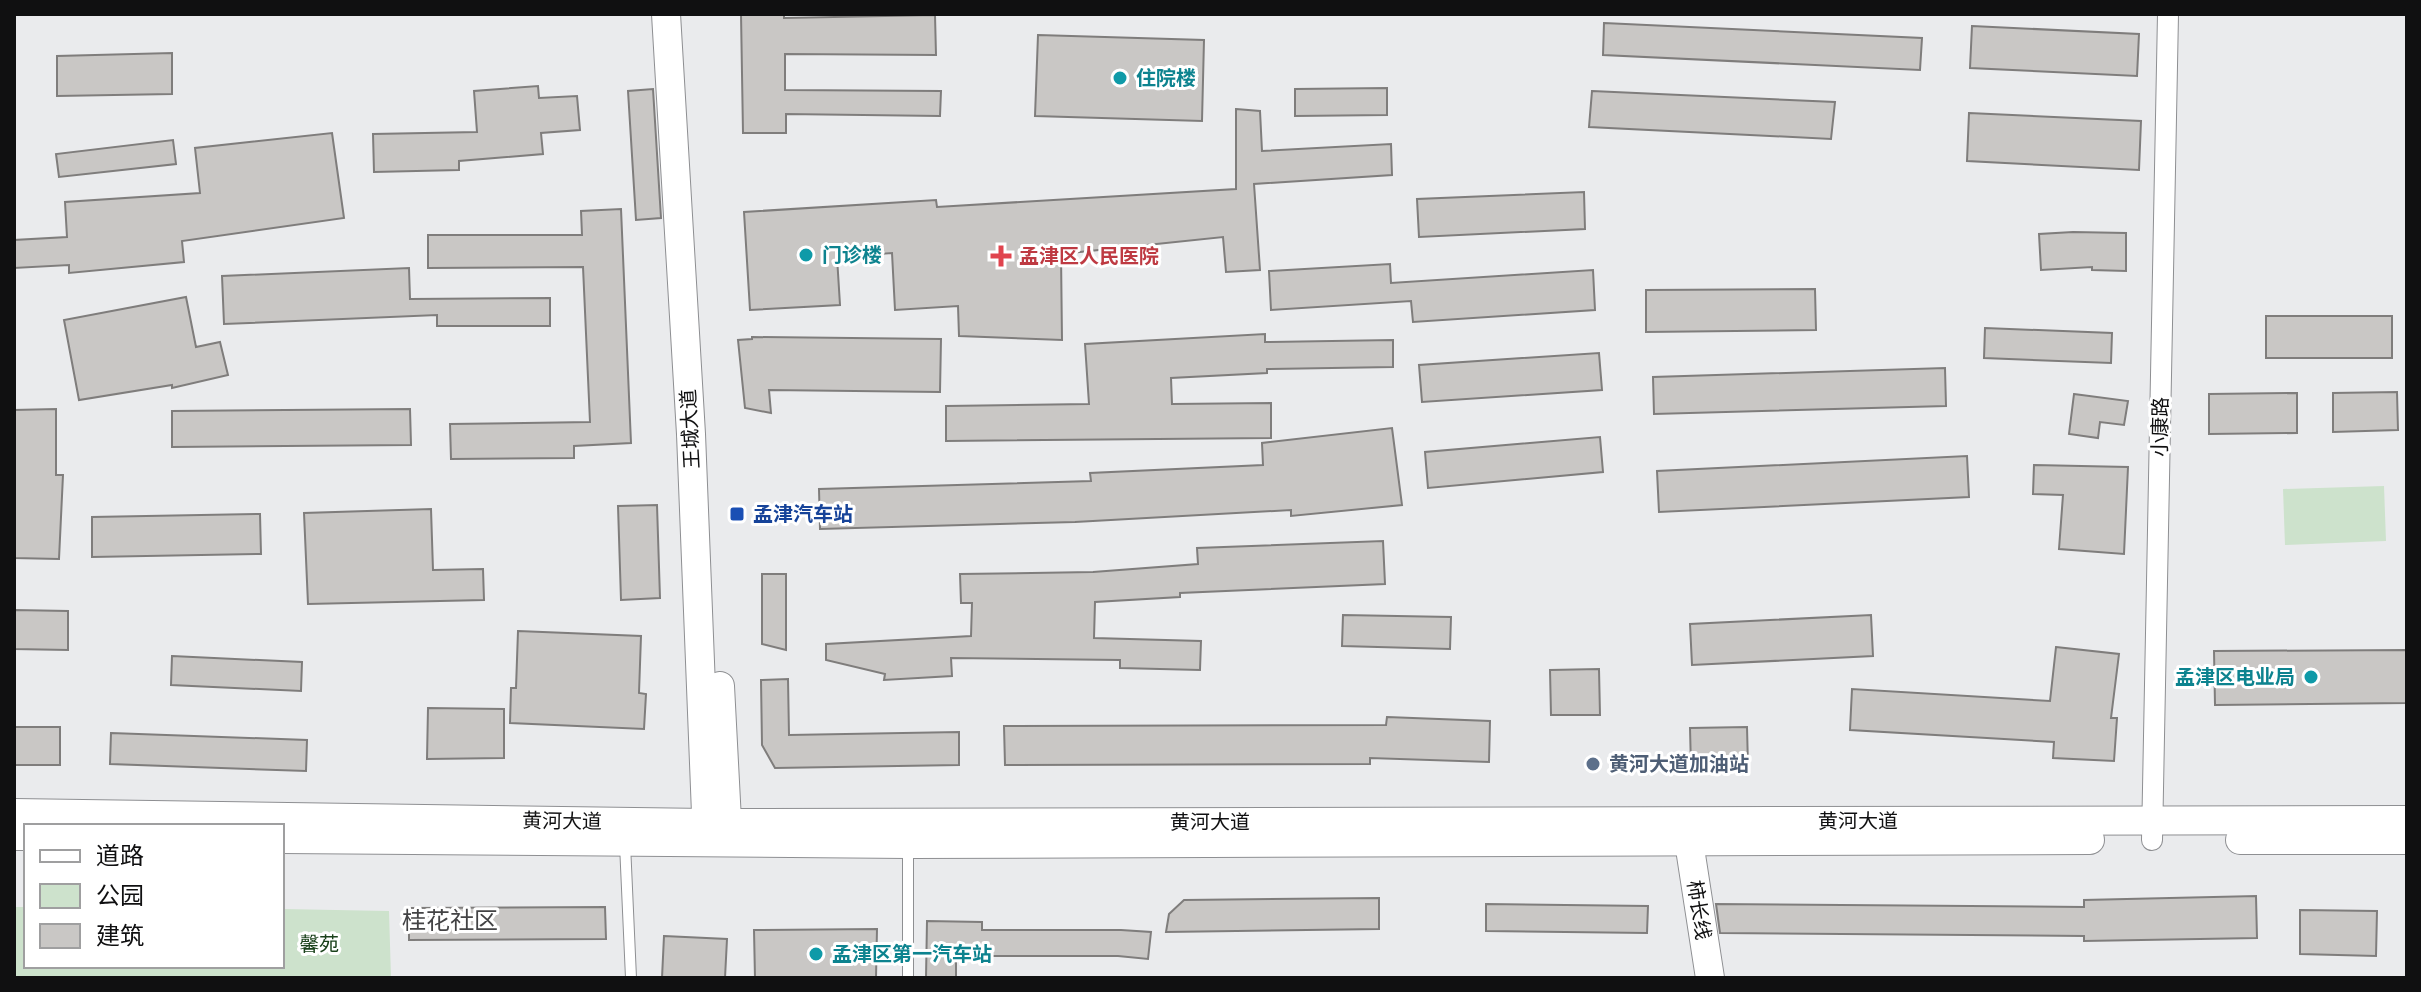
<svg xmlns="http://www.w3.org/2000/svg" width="2421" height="992" font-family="'Asap Condensed','Noto Sans SC',sans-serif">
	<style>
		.green { fill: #cde2cc }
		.building { fill: #c9c7c5; stroke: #7f7d7c; stroke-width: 2 }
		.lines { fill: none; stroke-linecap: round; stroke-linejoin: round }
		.lane-casing { stroke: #8e8f92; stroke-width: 12 }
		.street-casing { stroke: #8e8f92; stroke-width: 22 }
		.secondary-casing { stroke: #8e8f92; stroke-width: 30 }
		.lane { stroke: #fff; stroke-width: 10 }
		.street { stroke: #fff; stroke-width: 20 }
		.secondary { stroke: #fff; stroke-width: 28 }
		.culture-dot { fill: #0f9aa8; stroke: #fff; stroke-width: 3 }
		.health-dot { fill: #e0444e; stroke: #fff; stroke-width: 3 }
		.transit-dot { fill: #1a4fb4; stroke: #fff; stroke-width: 3 }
		.service-dot { fill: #5c6f8a; stroke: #fff; stroke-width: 3 }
		.labels { text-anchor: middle; stroke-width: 6; stroke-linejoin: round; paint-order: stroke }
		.culture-label { font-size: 20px; font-weight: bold; fill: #0d838f; stroke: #fff; text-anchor: start }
		.health-label { font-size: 20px; font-weight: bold; fill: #be3a42; stroke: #fff; text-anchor: start }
		.street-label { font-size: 20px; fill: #101011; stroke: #fff }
		.transit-label { font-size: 20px; font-weight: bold; fill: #164399; stroke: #fff; text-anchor: start }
		.service-label { font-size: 20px; font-weight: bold; fill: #4e5e75; stroke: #fff; text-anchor: start }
		.park-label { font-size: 20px; fill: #1a411b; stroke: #fff }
		.quarter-label { font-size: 24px; fill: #434345; stroke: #fff }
	</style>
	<rect width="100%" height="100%" fill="#eaebed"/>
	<g class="green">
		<polygon points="2384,486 2386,541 2285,545 2283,489"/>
		<polygon points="14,907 26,907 26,966 282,966 282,909 389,911 391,978 14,978"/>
	</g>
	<g class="building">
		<polygon points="741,14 784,14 784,18 935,15 936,55 785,54 785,90 941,91 940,116 786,114 786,133 743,133"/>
		<polygon points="1604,23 1922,38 1920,70 1603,55"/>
		<polygon points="1972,26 2139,34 2137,76 1970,68"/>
		<polygon points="1038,35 1204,40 1202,121 1035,116"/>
		<polygon points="172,53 172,94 57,96 57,56"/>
		<polygon points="538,86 539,98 577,96 580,130 541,133 543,154 459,161 459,170 374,172 373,134 477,132 474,91"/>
		<polygon points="1387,88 1387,115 1295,116 1295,89"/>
		<polygon points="653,89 661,218 636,220 628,91"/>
		<polygon points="1592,91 1835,102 1831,139 1589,127"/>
		<polygon points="1236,109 1260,111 1262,151 1391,144 1392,175 1254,184 1260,270 1226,272 1223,237 1061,254 1062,340 959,336 958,306 895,310 892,253 837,257 840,305 750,310 744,212 936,200 937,207 1236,189"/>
		<polygon points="1969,113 2141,121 2139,170 1967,161"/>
		<polygon points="332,133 344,218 182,241 184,262 69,273 69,265 14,268 14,240 67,237 65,202 200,193 195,148"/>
		<polygon points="173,140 176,164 59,177 56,154"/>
		<polygon points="1584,192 1585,229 1419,237 1417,199"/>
		<polygon points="621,209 631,443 574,446 574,458 451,459 450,424 590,422 583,267 428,268 428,235 582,235 581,211"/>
		<polygon points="2073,232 2126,233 2126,271 2092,270 2092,267 2041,270 2039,234"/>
		<polygon points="1390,264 1391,283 1593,270 1595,310 1413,322 1411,301 1271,310 1269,271"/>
		<polygon points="409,268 410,299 550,298 550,326 437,326 437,315 224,324 222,276"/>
		<polygon points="1815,289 1816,330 1646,332 1646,290"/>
		<polygon points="186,297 196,347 220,342 228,375 172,388 172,385 79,400 64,320"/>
		<rect x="2266" y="316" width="126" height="42"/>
		<polygon points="1985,328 2112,333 2111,363 1984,358"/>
		<polygon points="1265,334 1265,342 1393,340 1393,367 1267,369 1267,373 1171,378 1172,404 1271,403 1271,438 946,441 946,406 1089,404 1085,344"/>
		<polygon points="752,337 941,339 940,392 769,390 771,413 745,408 738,340 752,339"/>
		<polygon points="1599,353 1602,390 1422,402 1419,365"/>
		<polygon points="1945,368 1946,406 1654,414 1653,377"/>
		<polygon points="2397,392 2398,430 2333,432 2333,393"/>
		<polygon points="2297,393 2297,433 2209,434 2209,394"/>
		<polygon points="2074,394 2128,401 2124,425 2100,422 2098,438 2069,434"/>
		<polygon points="56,409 56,475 63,475 59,559 14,558 14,410"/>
		<polygon points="410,409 411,445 172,447 172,411"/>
		<polygon points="1392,428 1402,505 1291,516 1291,510 1075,522 820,529 819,489 1091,481 1090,473 1263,465 1262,443"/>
		<polygon points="1600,437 1603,472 1428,488 1425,452"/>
		<polygon points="1967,456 1969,497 1659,512 1657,471"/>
		<polygon points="2034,465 2128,467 2124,554 2059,549 2063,495 2033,494"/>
		<polygon points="657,505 660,598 621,600 618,506"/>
		<polygon points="431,509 433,570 483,569 484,600 308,604 304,513"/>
		<polygon points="260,514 261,554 92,557 92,517"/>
		<polygon points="1383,541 1385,584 1180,593 1180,597 1095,602 1094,638 1201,641 1200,670 1120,668 1120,660 951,658 952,676 884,680 885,674 826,660 826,644 971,636 972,603 961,603 960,574 1093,572 1198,564 1197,548"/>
		<polygon points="762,574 786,574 786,650 762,644"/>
		<polygon points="14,610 68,611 68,650 14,649"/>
		<polygon points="1343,615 1451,617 1450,649 1342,646"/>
		<polygon points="1871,615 1873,656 1692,665 1690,624"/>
		<polygon points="518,631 641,636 639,693 646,694 644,729 510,723 511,688 516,688"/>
		<polygon points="2056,647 2119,654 2111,718 2117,718 2114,761 2053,758 2054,742 1850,730 1852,689 2050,701"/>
		<polygon points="2407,650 2407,703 2215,705 2214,651"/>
		<polygon points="172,656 302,662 301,691 171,685"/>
		<polygon points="1599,669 1600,715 1551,715 1550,670"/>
		<polygon points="788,679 789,735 959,732 959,765 775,768 762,745 761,680"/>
		<polygon points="428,708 504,709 504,758 427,759"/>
		<polygon points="1387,717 1490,721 1489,762 1370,758 1370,764 1005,765 1004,726 1386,725"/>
		<rect x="14" y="727" width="46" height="38"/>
		<polygon points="1747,727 1748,766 1691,767 1690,728"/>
		<polygon points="111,733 307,740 306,771 110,764"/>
		<polygon points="2256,896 2257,938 2084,941 2084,936 1720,933 1716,904 2084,907 2084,900"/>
		<polygon points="1379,898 1379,929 1166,932 1169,914 1184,900"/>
		<polygon points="1486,904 1648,906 1647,933 1486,931"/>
		<polygon points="605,907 606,939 409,940 409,908"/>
		<polygon points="2300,910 2377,911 2376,956 2300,954"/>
		<polygon points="927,921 982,922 982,930 1121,930 1151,932 1148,959 1118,956 982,956 982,960 956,960 956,978 926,978"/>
		<polygon points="877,929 876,978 755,978 754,930"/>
		<polygon points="664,936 727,939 725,978 662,978"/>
	</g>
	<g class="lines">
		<defs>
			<g id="lane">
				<polyline points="625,844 631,978"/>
				<polyline points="908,844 908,978"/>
			</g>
			<polyline id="street" points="2152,840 2168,14"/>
			<g id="secondary">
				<polyline points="666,14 691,434 707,839"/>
				<polyline points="720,686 728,840"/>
				<polyline points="14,813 707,823 2407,820"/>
				<polyline points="14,836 26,836"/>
				<polyline points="282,839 908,844 2090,840"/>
				<polyline points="2240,840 2407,840"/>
				<polyline points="1689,842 1710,978"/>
			</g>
		</defs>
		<use href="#lane" class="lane-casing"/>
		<use href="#street" class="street-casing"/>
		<use href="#secondary" class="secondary-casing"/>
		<use href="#lane" class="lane"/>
		<use href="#street" class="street"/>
		<use href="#secondary" class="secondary"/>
	</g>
	<g class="culture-dot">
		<circle cx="1120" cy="78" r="8"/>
		<circle cx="806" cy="255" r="8"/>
		<circle cx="2311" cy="677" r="8"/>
		<circle cx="816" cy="954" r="8"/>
	</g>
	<path class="health-dot" d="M997 244h8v8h8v8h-8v8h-8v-8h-8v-8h8z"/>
	<rect class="transit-dot" x="729" y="506" width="16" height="16" rx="4"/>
	<circle class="service-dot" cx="1593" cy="764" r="8"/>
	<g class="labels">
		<g class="culture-label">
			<text x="1136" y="85">住院楼</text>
			<text x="822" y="262">门诊楼</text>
			<text x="2295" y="684" text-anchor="end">孟津区电业局</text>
			<text x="832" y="961">孟津区第一汽车站</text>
		</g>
		<g class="health-label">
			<text x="1019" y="263">孟津区人民医院</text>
		</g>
		<g class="street-label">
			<text transform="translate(2160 427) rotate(-89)" y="7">小康路</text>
			<text transform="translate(690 429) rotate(-93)" y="7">王城大道</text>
			<text transform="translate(562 821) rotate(1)" y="7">黄河大道</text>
			<text x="1858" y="828">黄河大道</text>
			<text x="1210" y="829">黄河大道</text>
			<text transform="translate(1699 910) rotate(81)" y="7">柿长线</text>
		</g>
		<g class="transit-label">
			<text x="753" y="521">孟津汽车站</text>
		</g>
		<g class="service-label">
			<text x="1609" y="771">黄河大道加油站</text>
		</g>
		<g class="park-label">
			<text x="319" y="951">馨苑</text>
		</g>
		<g class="quarter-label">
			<text x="450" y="929">桂花社区</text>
		</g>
	</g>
	<rect width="2421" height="992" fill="none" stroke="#101011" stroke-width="32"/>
	<rect x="24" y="824" width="260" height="144" fill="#ffffff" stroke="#9f9fa0" stroke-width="2"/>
	<rect x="40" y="850" width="40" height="12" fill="#ffffff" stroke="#9f9fa0" stroke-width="2"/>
	<text x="96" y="864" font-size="24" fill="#101011">道路</text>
	<rect x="40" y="884" width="40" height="24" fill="#cde2cc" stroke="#9f9fa0" stroke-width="2"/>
	<text x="96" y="904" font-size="24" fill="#101011">公园</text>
	<rect x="40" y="924" width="40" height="24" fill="#c9c7c5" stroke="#9f9fa0" stroke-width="2"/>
	<text x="96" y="944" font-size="24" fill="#101011">建筑</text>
</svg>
